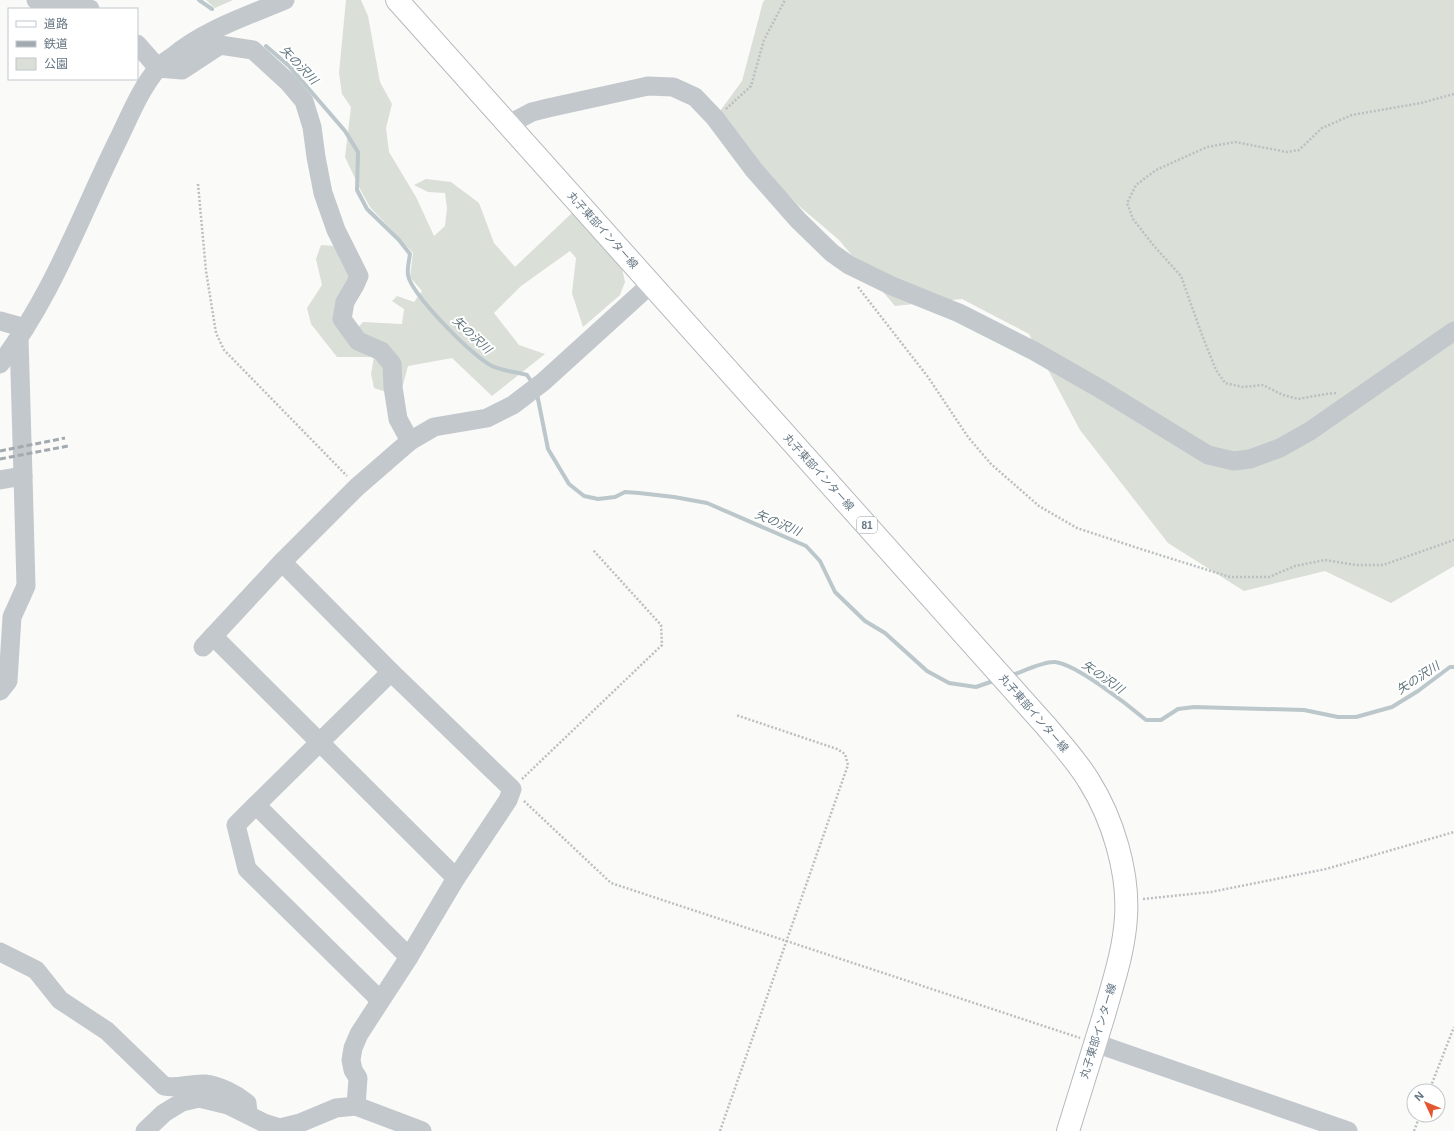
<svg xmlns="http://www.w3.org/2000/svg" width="1454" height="1131" font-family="Helvetica,'Noto Sans JP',sans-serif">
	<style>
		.green { fill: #dadfd7 }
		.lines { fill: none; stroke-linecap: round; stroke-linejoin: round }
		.stream { stroke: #bbc7cb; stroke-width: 4 }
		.major-casing { stroke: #b5babe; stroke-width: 24 }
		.path { stroke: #bbbfc2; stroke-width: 2.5; stroke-dasharray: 2 2; stroke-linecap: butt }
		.minor { stroke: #c3c8cc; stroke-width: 19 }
		.major { stroke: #fff; stroke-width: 22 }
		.rail { stroke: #a2aab0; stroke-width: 3; stroke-dasharray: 6 3; stroke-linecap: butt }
		.labels { text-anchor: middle; stroke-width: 4; stroke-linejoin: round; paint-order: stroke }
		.shield { fill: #fff; stroke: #939fa8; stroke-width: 1 }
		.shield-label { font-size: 10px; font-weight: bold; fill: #657683 }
		.street-label { font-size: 11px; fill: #657683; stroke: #fff }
		.water-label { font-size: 12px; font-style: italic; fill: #60757c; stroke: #fff }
	</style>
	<rect width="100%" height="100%" fill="#fafaf8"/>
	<g class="green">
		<polygon points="206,0 233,0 215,8"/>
		<polygon points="346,0 361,0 368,16 380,82 392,104 386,128 389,152 416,197 434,236 445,226 447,208 445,193 428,192 414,185 426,179 451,182 479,203 494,243 515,267 573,212 622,268 625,282 620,295 583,327 572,293 576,258 570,251 521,286 494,313 519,345 545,354 492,396 452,358 408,366 403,385 398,396 374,388 371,374 374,357 337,357 311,324 307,308 322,285 316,259 321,245 334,246 350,272 335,325 354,332 363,322 402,324 404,309 392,301 397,296 414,302 422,291 410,277 413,253 370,207 361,191 345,157 351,107 342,94 339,73"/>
		<polygon points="765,0 1454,0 1454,566 1391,603 1325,571 1244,591 1168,543 1080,430 1029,334 962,299 895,306 839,240 798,205 715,118 742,81 763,2"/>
	</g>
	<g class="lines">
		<g class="stream">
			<polyline points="199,0 212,9"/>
			<path d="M 266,46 L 289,66 L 345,131 L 358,152 L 357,190 L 367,209 L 399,240 L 410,254 C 409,261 407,269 408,275 C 411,294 474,358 492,366 C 503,371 516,372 527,375 L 533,384"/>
			<polyline points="537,394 548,449 569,484 584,496 598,499 615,497 625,492 639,493 674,497 707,503 806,546 820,561 835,592 865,621 885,633 927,671 949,683 976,687 996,680"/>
			<path d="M 1010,676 C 1022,672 1043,661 1055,662 C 1076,664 1128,705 1146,720 L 1161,720 L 1178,709 L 1194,707 L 1304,710 L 1338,717 L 1356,717 L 1392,707 L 1418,691 L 1450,667 L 1454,667"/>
		</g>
		<defs>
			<path id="major" d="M 397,0 L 1046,726 C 1061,744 1077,761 1089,781 C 1113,819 1129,873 1126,917 C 1124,951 1113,983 1104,1015 C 1092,1054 1080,1092 1068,1131"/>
		</defs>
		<use href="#major" class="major-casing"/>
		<g class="path">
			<polyline points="726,109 751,86 764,40 785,0"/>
			<polyline points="198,184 206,271 216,333 224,350 347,476"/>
			<polyline points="858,287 928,377 968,437 991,464 1039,506 1077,528 1147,551 1230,577 1269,577 1295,566 1325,560 1356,565 1383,565 1454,540"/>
			<polyline points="1336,393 1326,394 1298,399 1283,395 1263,385 1243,387 1225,383 1216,370 1202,335 1181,276 1154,246 1133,219 1127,203 1136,185 1156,170 1207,147 1235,142 1287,152 1299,150 1322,128 1352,115 1421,103 1454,94"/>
			<polyline points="522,779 662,645 661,625 593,550"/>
			<polyline points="524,801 611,883 1080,1038"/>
			<polyline points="1143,899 1211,892 1326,869 1454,832"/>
			<polyline points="1429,1091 1454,1027"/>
			<polyline points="720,1131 848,765 845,754 837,749 736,715"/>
			<polyline points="1414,1131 1420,1115"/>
		</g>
		<g class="minor">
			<polyline points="36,0 90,9"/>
			<polyline points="137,44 158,68 182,70 220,45 253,50 288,82 304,101 312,127 316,157 323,193 336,230 359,276 355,285 345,302 342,319 358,341 381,351 392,364 393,387 398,419 410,441 357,487 282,562 203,647"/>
			<polyline points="509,124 532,112 548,108 648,86 673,87 695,97 715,118 754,170 798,220 832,253 849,265 892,286 959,313 1034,351 1104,391 1208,455 1234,461 1250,459 1280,448 1310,431 1454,331"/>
			<polyline points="0,321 25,328"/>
			<polyline points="19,338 23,476"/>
			<path d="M 0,364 C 52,297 80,217 117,142 C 129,118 140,89 158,68 C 162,64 167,60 172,57 C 204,30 247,16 285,0"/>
			<polyline points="410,441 434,427 487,418 513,405 543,382 651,284"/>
			<polyline points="0,480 23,476 26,586 12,617 8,681 0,691"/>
			<polyline points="282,562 391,672 512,789 508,800 456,878 409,957 359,1034 353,1048 351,1060 353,1070 358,1078 356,1106"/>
			<polyline points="213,636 456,878"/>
			<polyline points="256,805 391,672"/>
			<path d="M 0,952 L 36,970 L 60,1000 L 107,1031 L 164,1086 C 177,1089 191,1083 205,1084 C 220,1086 236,1094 247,1103 L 248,1114"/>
			<polyline points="380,1000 247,869 236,825 256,805 409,957"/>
			<polyline points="1095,1043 1348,1131"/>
			<polyline points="145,1131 164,1113 182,1102 199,1098 228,1105 264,1123 280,1128 300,1123 336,1108 356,1106 422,1131"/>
		</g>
		<use href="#major" class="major"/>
		<g class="rail">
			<polyline points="0,451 65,438"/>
			<polyline points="0,459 68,446"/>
		</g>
	</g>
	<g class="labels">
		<rect class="shield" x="857" y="517" width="20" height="16" rx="3"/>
		<g class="shield-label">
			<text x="867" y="529">81</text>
		</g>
		<g class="street-label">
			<text transform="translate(603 230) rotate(48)" y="4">丸子東部インター線</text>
			<text transform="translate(819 472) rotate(48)" y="4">丸子東部インター線</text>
			<text transform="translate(1034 713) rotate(49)" y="4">丸子東部インター線</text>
			<text transform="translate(1098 1031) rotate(-73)" y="4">丸子東部インター線</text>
		</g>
		<g class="water-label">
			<text transform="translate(299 65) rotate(46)" y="4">矢の沢川</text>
			<text transform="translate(472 335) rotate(43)" y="4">矢の沢川</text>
			<text transform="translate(778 523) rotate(23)" y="4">矢の沢川</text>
			<text transform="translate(1103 677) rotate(35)" y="4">矢の沢川</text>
			<text transform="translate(1418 678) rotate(-33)" y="4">矢の沢川</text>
		</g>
	</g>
	<rect x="8" y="8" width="130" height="72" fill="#ffffff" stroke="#c1c8cd"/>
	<rect x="16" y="21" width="20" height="6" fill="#ffffff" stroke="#c1c8cd"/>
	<text x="44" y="28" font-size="12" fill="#657683">道路</text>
	<rect x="16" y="41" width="20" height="6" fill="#a2aab0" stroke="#c1c8cd"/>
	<text x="44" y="48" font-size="12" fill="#657683">鉄道</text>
	<rect x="16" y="58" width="20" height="12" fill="#dadfd7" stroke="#c1c8cd"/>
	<text x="44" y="68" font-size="12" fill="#657683">公園</text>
	<g transform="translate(1426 1103) rotate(314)"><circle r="19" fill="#ffffff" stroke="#c1c8cd"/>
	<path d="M0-3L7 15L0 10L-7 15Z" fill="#e4572e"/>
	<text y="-6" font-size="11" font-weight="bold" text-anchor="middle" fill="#657683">N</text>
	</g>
</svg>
